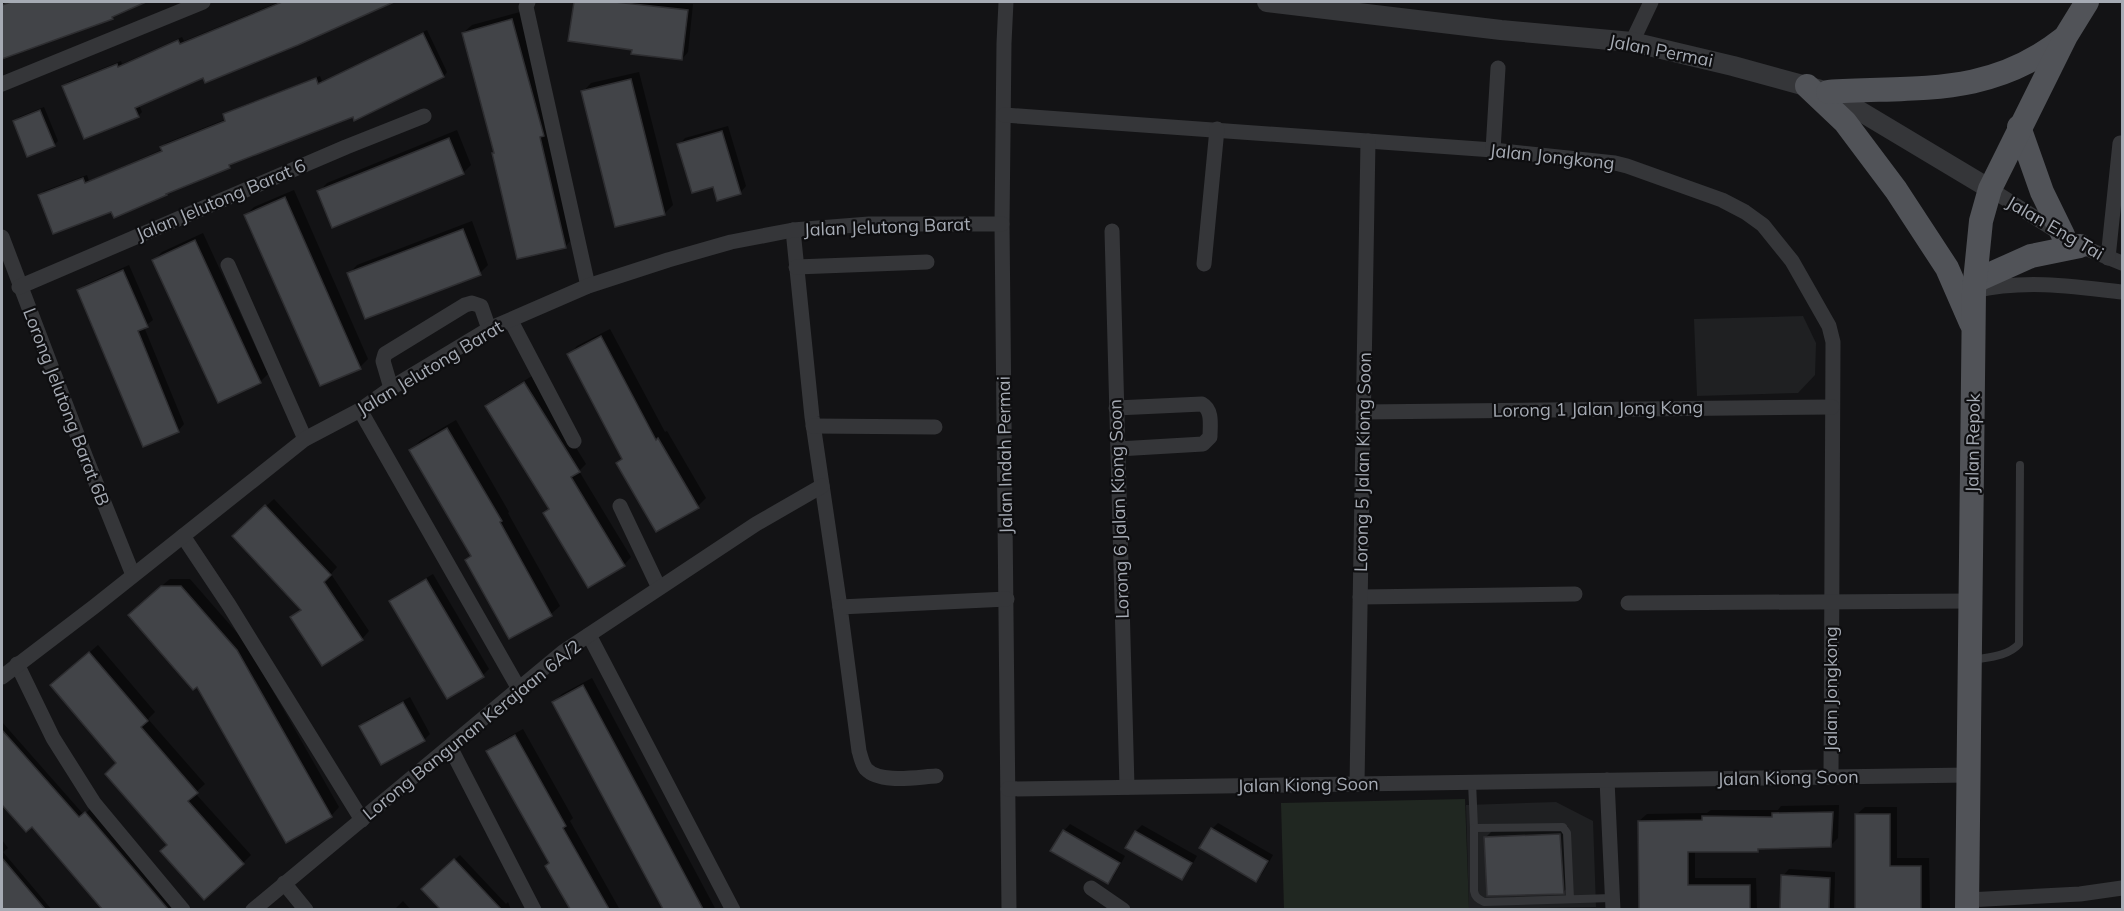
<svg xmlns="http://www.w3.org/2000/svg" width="2124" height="911" font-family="Mulish,sans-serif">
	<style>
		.built { fill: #1f2022 }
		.green { fill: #202721 }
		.shadow { fill: #0007 }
		.building { fill: #424448; stroke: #2e2e31; stroke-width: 1.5 }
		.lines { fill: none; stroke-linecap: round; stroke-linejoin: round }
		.service { stroke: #353639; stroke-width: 8 }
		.minor { stroke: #353639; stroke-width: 15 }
		.tertiary { stroke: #353639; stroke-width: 20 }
		.primary { stroke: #515358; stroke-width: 24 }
		.labels { text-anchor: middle; stroke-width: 4.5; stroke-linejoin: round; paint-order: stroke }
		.street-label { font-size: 18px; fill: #a6abb4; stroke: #0e0e10 }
	</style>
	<rect width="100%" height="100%" fill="#131315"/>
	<g class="built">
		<polygon points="1803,316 1816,343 1815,375 1798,393 1697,396 1694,319"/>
		<polygon points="1556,802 1593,821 1596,907 1469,909 1466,805"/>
	</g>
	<polygon class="green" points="1465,799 1469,909 1284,909 1281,803"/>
	<g class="shadow">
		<polygon points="2,2 142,2 116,13 112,17 2,58"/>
		<polygon points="279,2 286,2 287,5 295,2 390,2 298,43 204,76 139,105 142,112 138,116 64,86 68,82 121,61 122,64 182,37 184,41"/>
		<polygon points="576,2 668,2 693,4 688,52 682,59 570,39"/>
		<polygon points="520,12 573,238 565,247 496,152 463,33 472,25"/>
		<polygon points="427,30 447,72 444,76 355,119 353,115 233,163 229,167 112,210 40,195 44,191 87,175 89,181 163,149 162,147 166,143 226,119 225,115 229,111 320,76 322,81"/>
		<polygon points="639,72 673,205 665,213 583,92 591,83"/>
		<polygon points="44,107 58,141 54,145 15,121 19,117"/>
		<polygon points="728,126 746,186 740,193 714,185 679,145 685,138"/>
		<polygon points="457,130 471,165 463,173 319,192 327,183"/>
		<polygon points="294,190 368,359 360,367 246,215 254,207"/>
		<polygon points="472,221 488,265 480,273 349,274 357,265"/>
		<polygon points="203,233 268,374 260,382 154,260 162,252"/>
		<polygon points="129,265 153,320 144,327 184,424 178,431 78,291 85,285"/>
		<polygon points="610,329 665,432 667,431 706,498 698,506 618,463 623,458 569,355 577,346"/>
		<polygon points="532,376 586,464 579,471 631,557 624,565 550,508 487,406 494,399"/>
		<polygon points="456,420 509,512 508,513 560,606 551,614 510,637 466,560 472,554 411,450 420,441"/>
		<polygon points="274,499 337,567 331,574 369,631 362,639 291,617 301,608 241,529"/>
		<polygon points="433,574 489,669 483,675 447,696 391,601 397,595"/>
		<polygon points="170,579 190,579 245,642 339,807 331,816 197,684 138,606"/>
		<polygon points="98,645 155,712 148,719 205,784 195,793 251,855 243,863 169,844 118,763 60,678"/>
		<polygon points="592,678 716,910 664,910 554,702 562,694"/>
		<polygon points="410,697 430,734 424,740 361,726 367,720"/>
		<polygon points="2,722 84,815 90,809 175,910 104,910 32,825 26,830 2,802"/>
		<polygon points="523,729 573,818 570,821 620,910 572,910 547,866 550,863 488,751 496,744"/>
		<polygon points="1839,805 1838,838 1830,846 1760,847 1757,850 1695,850 1695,878 1756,878 1757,910 1640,910 1639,821 1647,814 1707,813 1711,810 1778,810 1781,806"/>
		<polygon points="1865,807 1897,807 1897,858 1929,858 1930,910 1856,910 1856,815"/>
		<polygon points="1218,823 1273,855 1262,874 1256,880 1212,829"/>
		<polygon points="1070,824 1125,856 1114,876 1108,882 1064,831"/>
		<polygon points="1142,825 1197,856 1188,872 1182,879 1127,848 1136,831"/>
		<polygon points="1568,826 1572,884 1563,892 1486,837 1494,829"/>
		<polygon points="2,840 8,848 3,852 52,910 2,910"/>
		<polygon points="460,855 506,904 508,902 511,910 442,910 423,889"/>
		<polygon points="1789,869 1835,872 1834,910 1781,910 1783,876"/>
		<polygon points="403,901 411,910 394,910"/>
	</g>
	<g class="building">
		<polygon points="11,2 146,2 112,17 113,19 2,59 2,5"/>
		<polygon points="282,2 394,2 298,45 205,83 203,78 135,108 139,117 84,139 62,86 117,64 118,67 178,40 180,44"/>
		<polygon points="574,2 615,2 688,10 682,60 631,54 632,50 568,41"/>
		<polygon points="512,19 544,136 540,137 566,248 517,259 492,153 494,153 462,33"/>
		<polygon points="423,33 444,77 354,121 353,117 229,165 230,168 166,194 167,195 114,218 111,212 53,234 38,195 83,178 85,183 162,151 160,147 225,121 223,114 316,78 318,84"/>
		<polygon points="631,79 665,215 615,227 581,91"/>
		<polygon points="40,110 55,146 27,157 13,121"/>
		<polygon points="722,131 741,194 717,201 713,187 692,193 677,144"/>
		<polygon points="449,138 464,174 332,228 317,191"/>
		<polygon points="285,197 361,369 320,386 244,215"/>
		<polygon points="463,229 481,275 365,319 347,273"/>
		<polygon points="195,240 261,383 218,403 152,260"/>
		<polygon points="123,270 148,327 138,331 179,432 143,447 77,290"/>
		<polygon points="601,336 656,440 658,438 699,508 656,532 616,463 622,459 567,354"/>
		<polygon points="524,382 580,472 571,477 625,566 588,588 543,513 549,509 485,406"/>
		<polygon points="447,428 502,521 500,522 552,616 509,639 465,560 471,556 409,450"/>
		<polygon points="265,505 331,575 324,582 363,640 322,666 290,617 301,610 232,536"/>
		<polygon points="426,579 484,677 447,699 389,601"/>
		<polygon points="161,586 181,586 237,650 332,817 286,843 197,687 193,690 128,615"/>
		<polygon points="89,652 148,721 141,727 198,793 188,801 244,864 204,900 160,851 167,845 105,774 116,763 50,685"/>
		<polygon points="583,685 647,804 703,909 663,909 552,702"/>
		<polygon points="403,702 425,741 381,765 359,726"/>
		<polygon points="2,730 79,817 85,812 168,909 102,909 32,827 26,832 2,805"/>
		<polygon points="515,735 566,826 563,828 609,909 570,909 545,866 549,863 486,751"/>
		<polygon points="1833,812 1831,847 1758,849 1758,852 1688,852 1688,885 1750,885 1750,909 1639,909 1638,821 1702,820 1702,816 1772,817 1772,813"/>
		<polygon points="1855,814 1890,814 1890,866 1921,866 1921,909 1855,909"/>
		<polygon points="1211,828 1268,861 1256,882 1199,848"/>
		<polygon points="1063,830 1120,863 1108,884 1050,851"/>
		<polygon points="1135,831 1192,863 1182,880 1125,848"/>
		<polygon points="1560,834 1564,894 1487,896 1484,837"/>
		<polygon points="2,858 45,909 2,909"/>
		<polygon points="454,859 501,909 440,909 421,889"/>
		<polygon points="1781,875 1830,878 1829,909 1780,909"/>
	</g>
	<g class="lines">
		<g class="service">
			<path d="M 1972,660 C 1988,657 2007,657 2019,644 L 2020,465"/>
			<polyline points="1472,782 1474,828"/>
			<path d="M 1570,899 L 1567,833 L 1563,827 L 1474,828 L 1474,891 C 1475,897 1478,899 1484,902 L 1612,898"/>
		</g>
		<g class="minor">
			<polyline points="528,2 526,7 588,286"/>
			<polyline points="1006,2 1004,43 1002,224 1009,910"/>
			<polyline points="1632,42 1651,2"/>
			<polyline points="2,84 203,2"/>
			<polyline points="1004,115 1493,150 1615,163 1627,166 1722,200 1745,212 1763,225 1792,261 1829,326 1833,342 1831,777"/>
			<polyline points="1493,150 1498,68"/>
			<polyline points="1990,189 2080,246 2122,263"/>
			<polyline points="793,230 812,417 840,607"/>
			<polyline points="1112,231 1127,787"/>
			<polyline points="2,237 86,458 133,575"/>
			<polyline points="2108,258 2120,143"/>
			<polyline points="1204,264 1217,129"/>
			<polyline points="228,265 305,439"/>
			<polyline points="796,267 927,262"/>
			<polyline points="19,287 346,147 424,116"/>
			<path d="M 1974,291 C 2023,279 2073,286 2122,292"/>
			<polyline points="511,321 574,441"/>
			<polyline points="391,388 383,361 385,354 465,305 472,303 481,306 489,329"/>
			<path d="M 1116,408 L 1202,404 C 1213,410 1210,426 1210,437 L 1203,444 L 1118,449"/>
			<polyline points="360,410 519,689"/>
			<polyline points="1363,412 1832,407"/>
			<polyline points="813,426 935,427"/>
			<polyline points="620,506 659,588"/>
			<polyline points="183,536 229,605 362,820"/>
			<polyline points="1360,597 1575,594"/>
			<polyline points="1628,603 1971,601"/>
			<polyline points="589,635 733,910"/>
			<polyline points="17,664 53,738 94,803 183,910"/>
			<polyline points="2,677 95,606 305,439 360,410 391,388 489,329 588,286 668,260 731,242 793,230 869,224 1002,224"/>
			<polyline points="450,747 534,910"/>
			<path d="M 936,776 C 917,777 880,784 866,769 C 862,764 861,757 859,751 L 840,607 L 1007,599"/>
			<polyline points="1607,780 1613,910"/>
			<polyline points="1357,784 1368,141"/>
			<polyline points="1008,789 1969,775"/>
			<polyline points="284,883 306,910"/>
			<polyline points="1091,888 1123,910"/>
			<polyline points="1967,900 2080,894 2122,888"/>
			<polyline points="253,910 563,652 756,524 822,486"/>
		</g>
		<polyline class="tertiary" points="1267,2 1501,30 1632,42 1733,66 1828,92 1990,189"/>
		<g class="primary">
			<polyline points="1807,86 1845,122 1896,190 1947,268 1971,323"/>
			<path d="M 1828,92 C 1916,86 1988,98 2063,39"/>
			<polyline points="2019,127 2042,192 2063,235"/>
			<polyline points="1975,281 2031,256 2080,246"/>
			<polyline points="1967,910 1974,291 1981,221 1990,189 2066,36 2087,2"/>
		</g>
	</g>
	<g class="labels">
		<g class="street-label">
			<text transform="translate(1661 51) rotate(11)" y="6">Jalan Permai</text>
			<text transform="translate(1552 157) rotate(6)" y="6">Jalan Jongkong</text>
			<text transform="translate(221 200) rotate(-23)" y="6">Jalan Jelutong Barat 6</text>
			<text transform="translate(887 227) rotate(-2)" y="6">Jalan Jelutong Barat</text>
			<text transform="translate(2055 228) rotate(30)" y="6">Jalan Eng Tai</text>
			<text transform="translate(430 368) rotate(-31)" y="6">Jalan Jelutong Barat</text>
			<text transform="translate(66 407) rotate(69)" y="6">Lorong Jelutong Barat 6B</text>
			<text transform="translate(1598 409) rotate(-1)" y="6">Lorong 1 Jalan Jong Kong</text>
			<text transform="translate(1973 443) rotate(-89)" y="6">Jalan Repok</text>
			<text transform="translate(1005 455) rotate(-91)" y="6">Jalan Indah Permai</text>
			<text transform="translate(1363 462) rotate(-89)" y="6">Lorong 5 Jalan Kiong Soon</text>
			<text transform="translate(1119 509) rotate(-92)" y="6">Lorong 6 Jalan Kiong Soon</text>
			<text transform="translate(1831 689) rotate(-90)" y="6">Jalan Jongkong</text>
			<text transform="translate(472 730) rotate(-39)" y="6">Lorong Bangunan Kerajaan 6A/2</text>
			<text transform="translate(1788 778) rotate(-1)" y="6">Jalan Kiong Soon</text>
			<text transform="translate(1308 785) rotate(-1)" y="6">Jalan Kiong Soon</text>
		</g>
	</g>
	<rect width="2124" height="911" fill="none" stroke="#a6abb4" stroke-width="6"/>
</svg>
